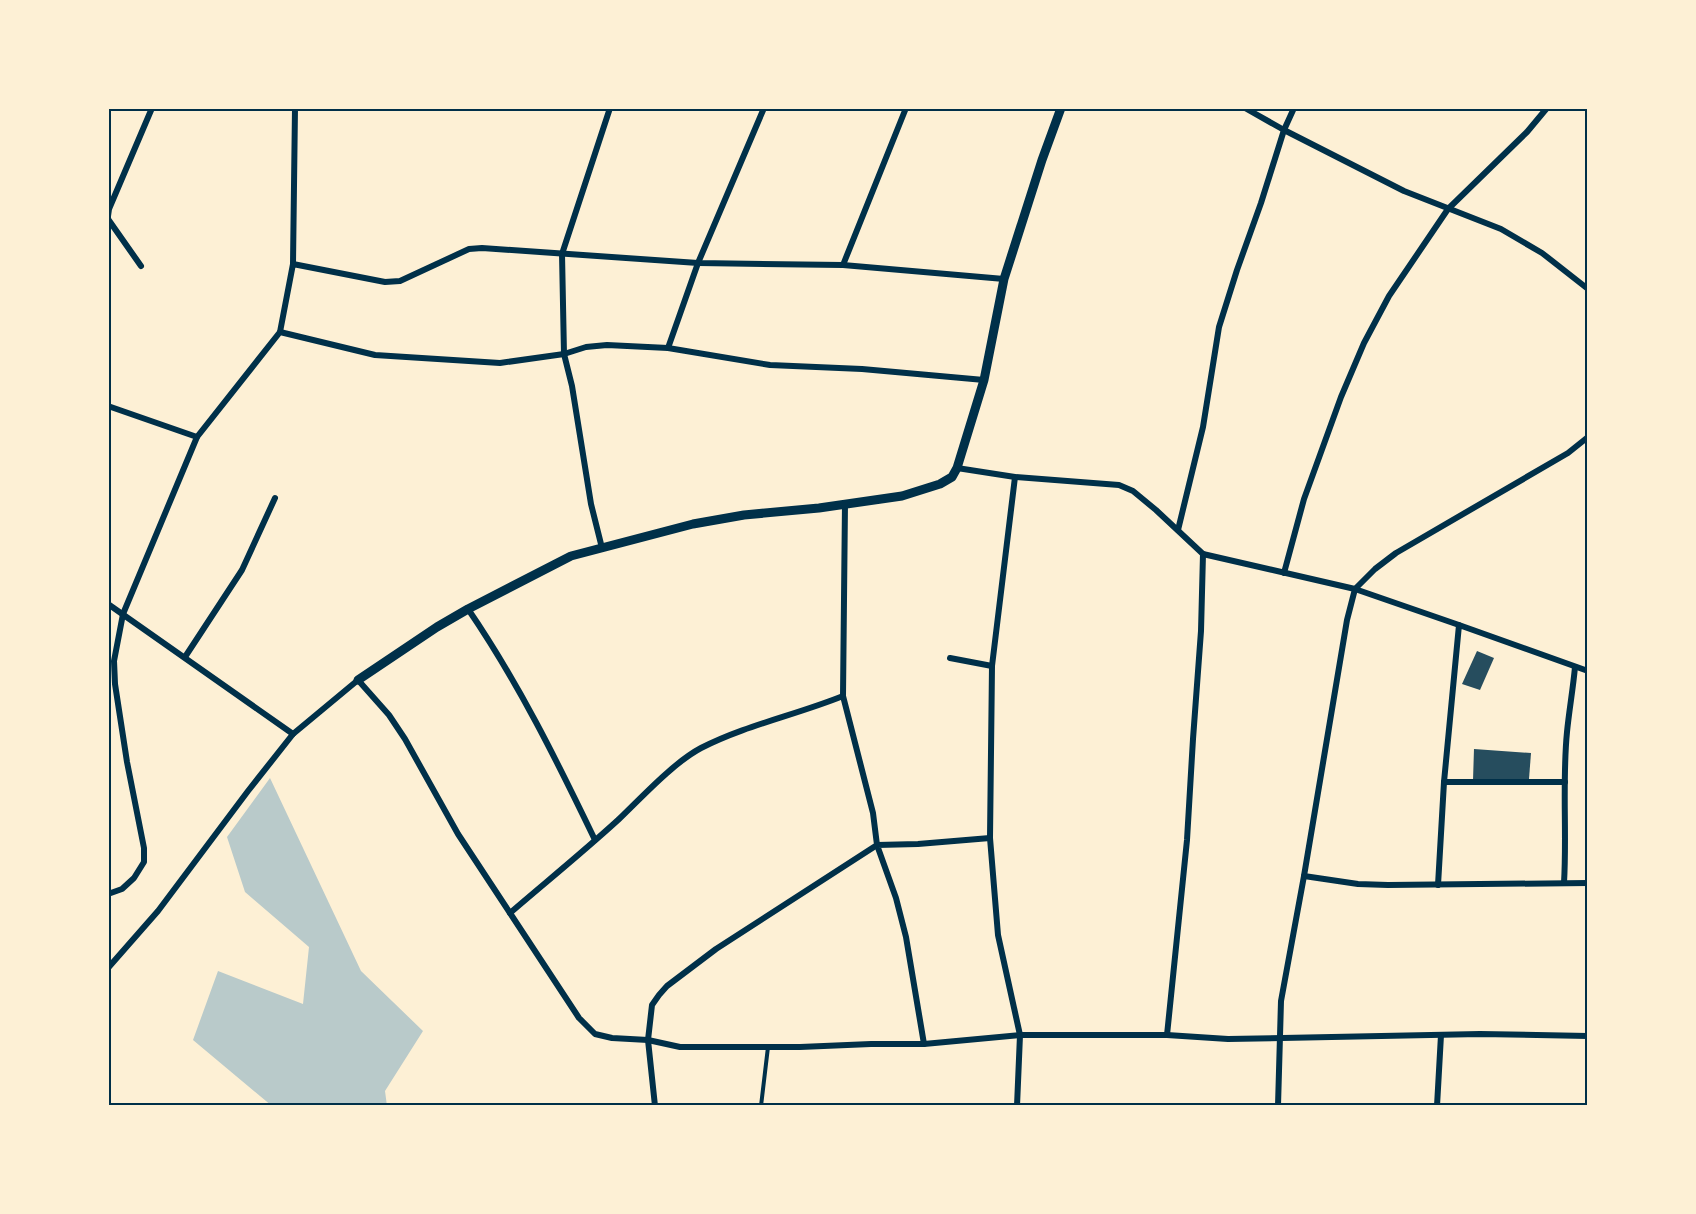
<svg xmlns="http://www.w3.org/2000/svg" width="1696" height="1214" font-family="'DejaVu Sans',sans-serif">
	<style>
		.green { fill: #b9caca }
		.building { fill: #264d5e }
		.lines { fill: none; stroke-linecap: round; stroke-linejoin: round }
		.service { stroke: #003049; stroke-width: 4 }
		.minor { stroke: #003049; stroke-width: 6 }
		.secondary { stroke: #003049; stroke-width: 9 }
		.neatline { fill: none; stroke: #003049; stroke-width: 2 }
	</style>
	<rect width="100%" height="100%" fill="#fdf0d5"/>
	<polygon class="green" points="270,778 361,971 423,1031 385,1091 387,1106 272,1106 193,1040 218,971 303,1004 309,947 245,892 227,837"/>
	<g class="building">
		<polygon points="1477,651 1494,658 1480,690 1462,684"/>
		<polygon points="1474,749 1531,753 1529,779 1473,780"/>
	</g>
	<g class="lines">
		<polyline class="service" points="761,1106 768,1047"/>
		<g class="minor">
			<polyline points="1245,108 1284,130 1404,191 1501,229 1542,253 1588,289"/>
			<polyline points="108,216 109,209 152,108"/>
			<polyline points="108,219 141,266"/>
			<polyline points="293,264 295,108"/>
			<polyline points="843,265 906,108"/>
			<polyline points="280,332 293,264 385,282 400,281 469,249 482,248 698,263 843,265 1004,279"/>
			<polyline points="668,348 698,263 764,108"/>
			<polyline points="108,406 197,437"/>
			<polyline points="1588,437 1568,453 1396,553 1375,569 1355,589 1347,620 1304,876 1358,884 1388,885 1588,883"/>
			<polyline points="957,468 1015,477 1119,485 1133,491 1156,510 1203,554 1355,589 1459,625"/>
			<polyline points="1015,477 992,666 990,838 998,935 1020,1035 1017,1106"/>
			<polyline points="1178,530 1203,427 1219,327 1237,270 1261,203 1284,130 1294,108"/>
			<polyline points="602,548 591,504 572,386 564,354 562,254 610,108"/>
			<polyline points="1284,573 1304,499 1341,397 1364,343 1389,296 1448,209 1527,132 1547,108"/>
			<polyline points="108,604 293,734"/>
			<path d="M 468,609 C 518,682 557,761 595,840"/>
			<polyline points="185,657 242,570 275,498"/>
			<polyline points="950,658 992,666"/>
			<polyline points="1444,782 1565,782"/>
			<path d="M 1564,883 C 1567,833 1562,782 1567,732 C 1569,711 1573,689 1575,667"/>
			<polyline points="1438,885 1444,782 1459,625 1588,671"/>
			<polyline points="108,894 122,889 134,878 144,862 144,848 127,762 115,684 114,661 123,614 197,437 280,332 375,355 500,363 564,354 586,347 607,345 668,348 770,365 862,369 984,380"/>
			<path d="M 510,913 C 546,882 583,852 618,820 C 641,798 673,763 701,748 C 746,725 796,715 843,696"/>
			<polyline points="108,968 158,911 248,791 293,734 358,680 389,715 405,739 458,834 579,1018 595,1034 612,1038 648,1040 680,1047 800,1047 871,1044 924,1044 1020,1035 1167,1035 1228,1039 1480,1034 1588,1036"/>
			<polyline points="1167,1035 1187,840 1193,739 1201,631 1203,554"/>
			<polyline points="924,1044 906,937 896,898 877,845 918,844 990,838"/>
			<polyline points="655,1106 648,1040 652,1005 659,995 667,986 716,949 877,845 873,813 843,696 845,503"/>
			<polyline points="1278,1106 1281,1001 1304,876"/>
			<polyline points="1437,1106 1441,1035"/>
		</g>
		<polyline class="secondary" points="358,680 437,627 468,609 571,556 693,524 744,515 819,508 902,496 940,484 952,477 957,468 984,380 1004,279 1042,160 1061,108"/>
	</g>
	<rect width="1696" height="1214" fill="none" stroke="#fdf0d5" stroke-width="219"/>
	<rect x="110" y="110" width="1476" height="994" class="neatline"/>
</svg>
